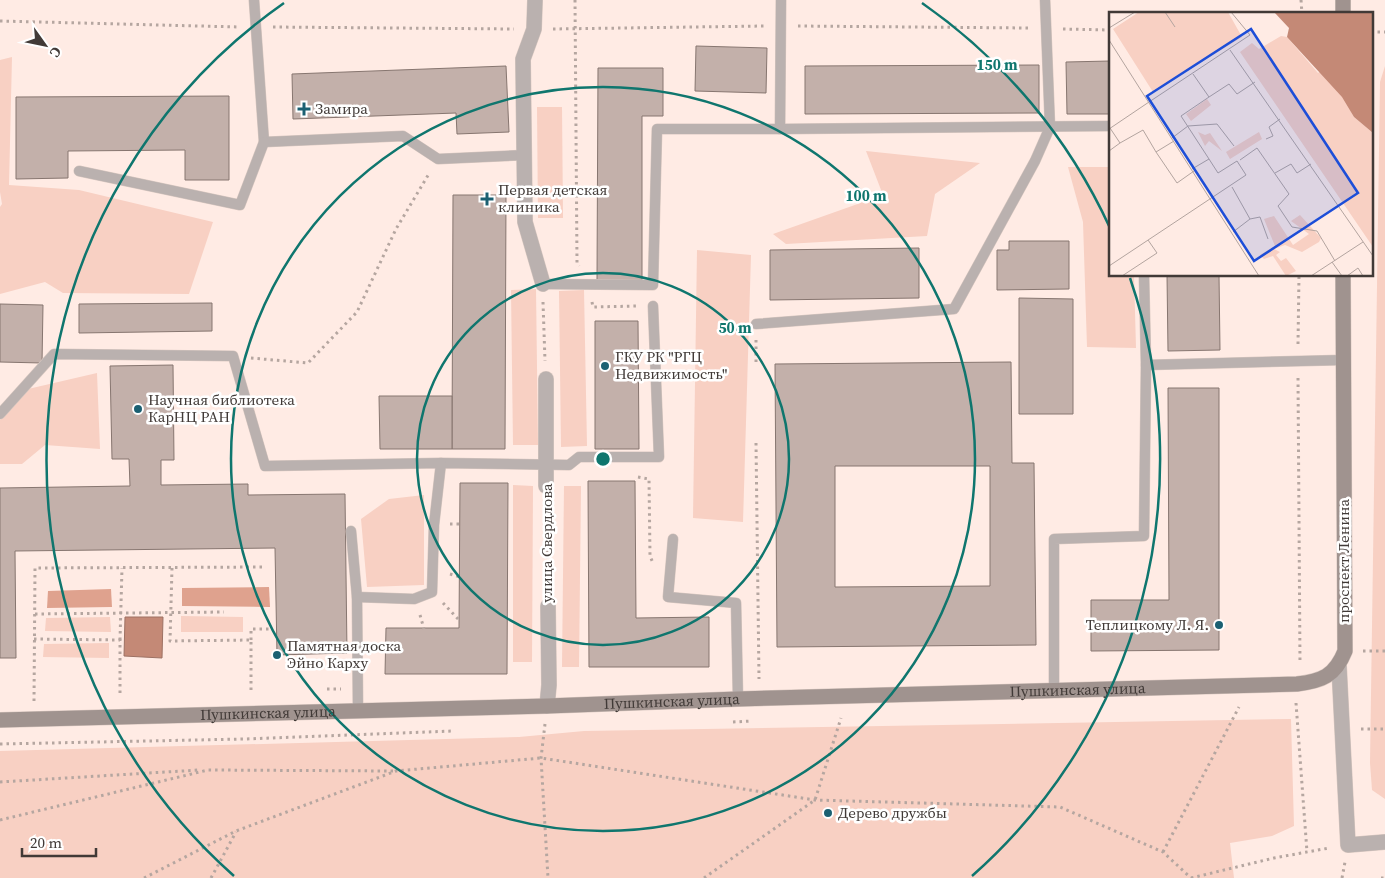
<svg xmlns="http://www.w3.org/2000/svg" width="1385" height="878" font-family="'Source Serif 4',serif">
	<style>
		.green { fill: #f8d0c3 }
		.forest { fill: #dfa28e }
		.water { fill: #c48976; stroke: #9d7163 }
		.building { fill: #c3b0aa; stroke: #877670; fill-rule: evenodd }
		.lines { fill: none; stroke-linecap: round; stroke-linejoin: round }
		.lane-casing { stroke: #d9c8c1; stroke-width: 11 }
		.street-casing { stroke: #d9c8c1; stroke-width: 16 }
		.secondary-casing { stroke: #d9c8c1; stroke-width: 16 }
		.path { stroke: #b5a6a0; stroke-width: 3; stroke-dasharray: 2.5 4; stroke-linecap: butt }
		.lane { stroke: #bab1af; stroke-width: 10 }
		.street { stroke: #bab1af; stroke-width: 15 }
		.secondary { stroke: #a0938f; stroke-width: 15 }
		.ring { fill: none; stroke: #0f766e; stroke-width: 2.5 }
		.poi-dot { fill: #1b6072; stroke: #fff; stroke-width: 2 }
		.labels { text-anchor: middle; stroke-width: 5; stroke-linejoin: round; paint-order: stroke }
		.poi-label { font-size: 15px; fill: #413a37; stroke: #fff; text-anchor: start }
		.street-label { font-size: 15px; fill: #413a37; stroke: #fff }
		.inset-road { fill: none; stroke: #b3a49f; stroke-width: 1 }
		.view { fill: #1d4ed8; fill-opacity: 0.15; stroke: #1d4ed8; stroke-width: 2.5 }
		.inset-edge { fill: none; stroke: #413a37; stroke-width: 2.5 }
		.centre { fill: #0f766e; stroke: #fff; stroke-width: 2.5 }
		.ring-label { font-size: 15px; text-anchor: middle; font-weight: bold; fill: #0f766e; stroke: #fff; stroke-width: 5; stroke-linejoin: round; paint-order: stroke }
	</style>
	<rect width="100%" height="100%" fill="#ffebe4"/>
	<g class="green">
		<polygon points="12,57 9,185 79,190 213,222 189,294 63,293 45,282 0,294 0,207 2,204 0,192 0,60"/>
		<polygon points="1385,66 1385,799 1372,790 1370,763 1380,82"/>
		<polygon points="537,107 562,107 563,218 538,218"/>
		<polygon points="866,151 980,163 935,194 927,236 786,244 773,234 883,195"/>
		<polygon points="1068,167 1110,167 1110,275 1134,275 1136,348 1087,347 1083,222"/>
		<polygon points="697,250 751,255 743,522 693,518"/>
		<polygon points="536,289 538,445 513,445 511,290"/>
		<polygon points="584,290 587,446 561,447 559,291"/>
		<polygon points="97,373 100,449 45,445 22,464 0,464 0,420 28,389"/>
		<polygon points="513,485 533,486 532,662 513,662"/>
		<polygon points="564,486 581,486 579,667 562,667"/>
		<polygon points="424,495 424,585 367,587 361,519 389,499"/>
		<polygon points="181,616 243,617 243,632 181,632"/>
		<polygon points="110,617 111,632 45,631 46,618"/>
		<polygon points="109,643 109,658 43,657 44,644"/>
		<polygon points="1291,719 1294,826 1272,836 1230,843 1234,878 0,878 0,751 519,737 584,731"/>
	</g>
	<g class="forest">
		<polygon points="269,587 270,607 182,606 182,588"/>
		<polygon points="111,589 112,607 47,608 48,591"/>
	</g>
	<polygon class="water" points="125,617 163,617 162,658 124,656"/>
	<g class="building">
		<polygon points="696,46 767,48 766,93 695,91"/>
		<polygon points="1110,61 1110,114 1067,114 1066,62"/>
		<polygon points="1039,65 1039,113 805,114 805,66"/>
		<polygon points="506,66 509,132 457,134 456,113 293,119 292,74"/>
		<polygon points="598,68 663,68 663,116 642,116 642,280 597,280"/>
		<polygon points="229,96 229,180 185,180 185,150 68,151 68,178 16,179 16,97"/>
		<polygon points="453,195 506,195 505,449 452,449"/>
		<polygon points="1009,241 1069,241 1069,289 997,290 997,250 1009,250"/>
		<polygon points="919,248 919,298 770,300 770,250"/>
		<polygon points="1167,275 1219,275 1220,350 1168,351"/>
		<polygon points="1019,298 1073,299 1073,414 1019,414"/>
		<polygon points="212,303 212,331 79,333 79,304"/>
		<polygon points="0,304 43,305 42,363 0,362"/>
		<polygon points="595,321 638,321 639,449 595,449"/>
		<path d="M 1011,362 L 1012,463 L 1034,463 L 1036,645 L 777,647 L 775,364 ZM 835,466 L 990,466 L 990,586 L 835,587 Z"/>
		<polygon points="173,365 174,460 161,460 161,485 248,484 248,495 345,494 347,653 277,655 275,548 15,551 16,658 0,658 0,488 130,486 129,459 112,459 110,366"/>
		<polygon points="1168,388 1219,388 1219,650 1091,651 1091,600 1169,600"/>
		<polygon points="379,396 452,396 452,449 380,449"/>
		<polygon points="588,481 635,481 636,618 709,617 709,667 589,667"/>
		<polygon points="460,483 508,483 507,674 385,674 386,628 459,628"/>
	</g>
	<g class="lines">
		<defs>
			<g id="lane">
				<polyline points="254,0 264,142 403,136 438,159 525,155"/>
				<polyline points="780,129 1110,126"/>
				<polyline points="79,171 240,205 264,142"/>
				<polyline points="1144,275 1146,365 1343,360"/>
				<polyline points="543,284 653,285 657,129 780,129 781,0"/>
				<polyline points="756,324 954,309 1035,161 1050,127 1045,0"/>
				<polyline points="0,414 54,354 233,356 265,466 441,463 569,465 579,457 659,457 653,306"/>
				<polyline points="351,531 357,597"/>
				<polyline points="673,539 668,597 736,603 738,699"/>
				<polyline points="1054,691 1054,539 1144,536 1146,365"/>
				<polyline points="358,711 357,597 414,599 432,592 434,525 441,463"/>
			</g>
			<g id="street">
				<polyline points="535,0 534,29 523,59 525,222 543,284"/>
				<polyline points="546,379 546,486"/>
				<polyline points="1339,666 1348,845 1385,842"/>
				<polyline points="547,706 549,685 548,606"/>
			</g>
			<g id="secondary">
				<polyline points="1343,14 1343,0"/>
				<path id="s1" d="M 0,720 L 547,706 L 738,699 L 1297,684 C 1322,681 1335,676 1345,651 L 1343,275"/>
			</g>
		</defs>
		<use href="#lane" class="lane-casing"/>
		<use href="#street" class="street-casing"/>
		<use href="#secondary" class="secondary-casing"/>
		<g class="path">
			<polyline points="575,0 577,263 579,266"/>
			<polyline points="1301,0 1302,14"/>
			<polyline points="0,21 239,27"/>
			<polyline points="798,26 1029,28"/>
			<polyline points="273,27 514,29"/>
			<polyline points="553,29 764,26"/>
			<polyline points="1063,29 1110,30"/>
			<polyline points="1371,32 1385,32"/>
			<polyline points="543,302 545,361"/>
			<polyline points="592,302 593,307 637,306"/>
			<polyline points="1298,344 1299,275"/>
			<polyline points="251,358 308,363 357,312 396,229 430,172"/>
			<polyline points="756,362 756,340"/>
			<polyline points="1298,378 1300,664"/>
			<polyline points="756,443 759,679"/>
			<polyline points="638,477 649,479 650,556 653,563"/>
			<polyline points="547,504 547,588"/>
			<polyline points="450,524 459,524"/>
			<polyline points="172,568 170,641 251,640 251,693"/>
			<polyline points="450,574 460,577"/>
			<polyline points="443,603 460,621"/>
			<polyline points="35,614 224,612"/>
			<polyline points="420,615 424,629"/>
			<polyline points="34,639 120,640 120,697"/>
			<polyline points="120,640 122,568"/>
			<polyline points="251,640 251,629 271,629"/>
			<polyline points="1363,651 1385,651"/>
			<polyline points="327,689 341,689"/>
			<polyline points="34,701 35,568 266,567"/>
			<polyline points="1296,703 1307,852"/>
			<polyline points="733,722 752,721"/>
			<polyline points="545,724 541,758 548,878"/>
			<polyline points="1361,729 1385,729"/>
			<polyline points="0,744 245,739 452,731"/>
			<polyline points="0,782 199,770"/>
			<polyline points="0,820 208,770 393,771"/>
			<polyline points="1163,852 1239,707"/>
			<polyline points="144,878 236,831 396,771 541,758 815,800 1060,807 1163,852 1191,878"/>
			<polyline points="211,878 236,832"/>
			<polyline points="704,878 815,800 841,718"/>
			<polyline points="1191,878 1274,858 1329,848"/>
			<polyline points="1342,878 1345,862"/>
			<polyline points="1381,878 1385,878"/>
		</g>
		<use href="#lane" class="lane"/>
		<use href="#street" class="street"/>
		<use href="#secondary" class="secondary"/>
	</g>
	<g class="ring">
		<circle cx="603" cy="459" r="186"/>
		<circle cx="603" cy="459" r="372"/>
		<path d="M234 876A557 557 0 0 1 284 3M922 3A557 557 0 0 1 1110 228M1130 278A557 557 0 0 1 972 876"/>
	</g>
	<g class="poi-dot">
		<path d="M301.5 101.5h5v5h5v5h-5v5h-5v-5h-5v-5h5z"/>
		<path d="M484.5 191.5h5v5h5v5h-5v5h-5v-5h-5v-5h5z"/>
		<circle cx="605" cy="366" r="5"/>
		<circle cx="138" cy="409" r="5"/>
		<circle cx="1219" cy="625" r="5"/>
		<circle cx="277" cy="655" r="5"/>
		<circle cx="828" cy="813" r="5"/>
	</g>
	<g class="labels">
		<g class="poi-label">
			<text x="315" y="114">Замира</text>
			<text x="498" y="195">Первая детская<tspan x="498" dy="17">клиника</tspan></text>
			<text x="615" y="362">ГКУ РК "РГЦ<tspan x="615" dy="17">Недвижимость"</tspan></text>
			<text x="148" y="405">Научная библиотека<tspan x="148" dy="17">КарНЦ РАН</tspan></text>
			<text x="1209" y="630" text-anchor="end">Теплицкому Л. Я.</text>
			<text x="287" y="651">Памятная доска<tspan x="287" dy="17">Эйно Карху</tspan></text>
			<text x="838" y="818">Дерево дружбы</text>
		</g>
		<g class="street-label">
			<text transform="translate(547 543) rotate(-90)" y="5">улица Свердлова</text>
			<text transform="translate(1344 561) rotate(-90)" y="5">проспект Ленина</text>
			<text dy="5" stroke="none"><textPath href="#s1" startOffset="1078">Пушкинская улица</textPath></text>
			<text dy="5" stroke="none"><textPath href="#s1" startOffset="672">Пушкинская улица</textPath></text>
			<text dy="5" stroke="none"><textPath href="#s1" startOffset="268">Пушкинская улица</textPath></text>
		</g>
	</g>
	<g transform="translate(1109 12)">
		<rect width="264" height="264" fill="#ffebe4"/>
		<path d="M 30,0 L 119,0 L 133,25 L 44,80 L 4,17 ZM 172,24 L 178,25 L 209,61 L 212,59 L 237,89 L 245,105 L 264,121 L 264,235 L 131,40 L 143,31 L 150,37 ZM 98,87 L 102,93 L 82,109 L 77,102 ZM 89,120 L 96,123 L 101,121 L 113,139 L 100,129 L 96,134 ZM 150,120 L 153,127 L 121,147 L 117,140 ZM 191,203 L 212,226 L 210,230 L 193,240 L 176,233 L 165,237 L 171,240 L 167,243 L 172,249 L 177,246 L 187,259 L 177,264 L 164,244 L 155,247 L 151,243 L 166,234 L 155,207 L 165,204 L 184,233 L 200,222 L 182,209 Z" fill="#f8d0c3"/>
		<path d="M 165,0 L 264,0 L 264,121 L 245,105 L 233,85 L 178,25 L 180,16 Z" fill="#c48976"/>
		<path class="inset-road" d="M 56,0 L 66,15M 0,16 L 26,0M 0,28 L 150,264M 121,38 L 264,244M 84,62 L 100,85 L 72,104 L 100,147M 100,85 L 120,72 L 128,82 L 146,70M 40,90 L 141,23 L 122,0M 0,117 L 40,90M 63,126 L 79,114 L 108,112 L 125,134M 157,127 L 164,124 L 160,115 L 171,107M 65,129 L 47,140 L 68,171 L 85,159M 11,131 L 34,118 L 47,140M 0,139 L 11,131 L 1,116M 131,148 L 148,136 L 180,182 L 169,194 L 183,215 L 208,219 L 226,249M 166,161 L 182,152 L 188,161 L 202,152M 123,175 L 141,207 L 124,220M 141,207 L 151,205 L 159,227M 223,250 L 233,264M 0,254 L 137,163 L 128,149 L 109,161 L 100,147 L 83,157M 13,264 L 48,241 L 39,228M 202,264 L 254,230M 238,264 L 249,256 L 254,264"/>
		<path class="view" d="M 142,17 L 249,181 L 145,249 L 38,84 Z"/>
		<rect width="264" height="264" class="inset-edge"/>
	</g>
	<circle cx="603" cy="459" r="8" class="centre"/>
	<g class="ring-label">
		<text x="997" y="70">150 m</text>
		<text x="866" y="201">100 m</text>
		<text x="735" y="333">50 m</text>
	</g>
	<g transform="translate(45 45) rotate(123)" stroke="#ffffff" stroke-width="4" paint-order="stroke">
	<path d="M0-4L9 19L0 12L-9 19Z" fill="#413a37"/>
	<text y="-8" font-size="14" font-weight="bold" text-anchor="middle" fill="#413a37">С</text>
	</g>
	<path d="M22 848v8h74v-8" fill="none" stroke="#413a37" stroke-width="2.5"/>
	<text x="30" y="848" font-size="15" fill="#413a37" stroke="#ffffff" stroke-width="4" paint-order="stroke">20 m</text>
</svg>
